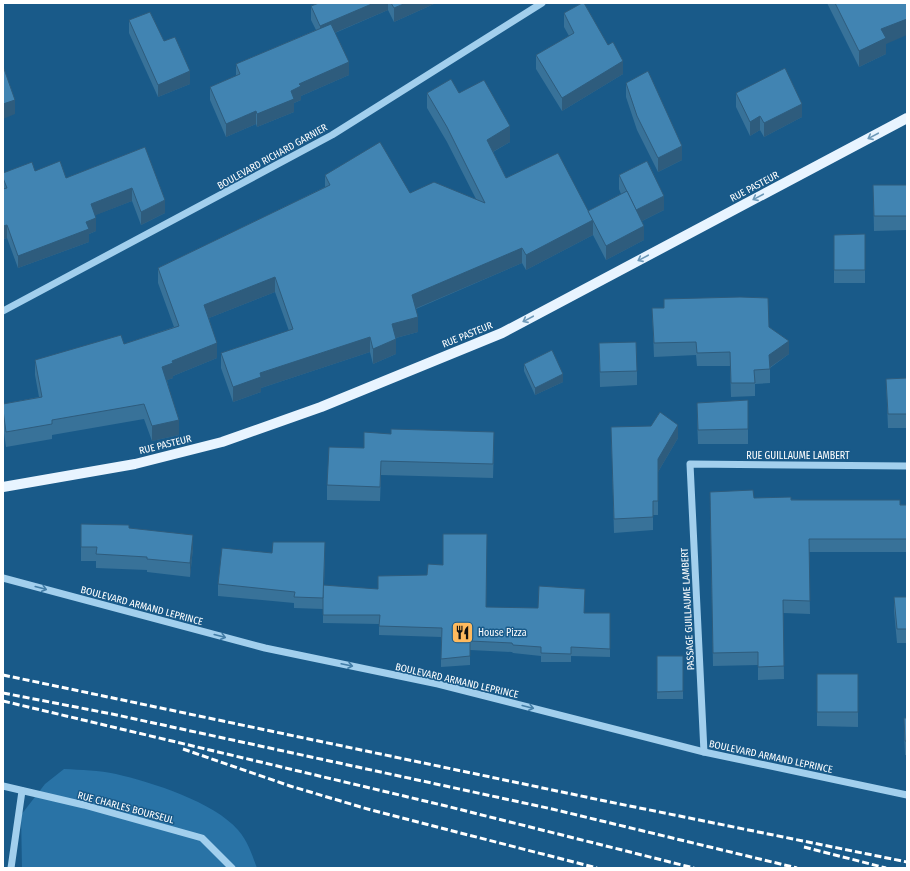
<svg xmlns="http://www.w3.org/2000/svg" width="910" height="871" font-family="'Fira Sans Condensed',sans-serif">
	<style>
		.green { fill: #2973a6 }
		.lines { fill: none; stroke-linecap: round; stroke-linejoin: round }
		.minor { stroke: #a2cfed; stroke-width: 7 }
		.major { stroke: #e8f4ff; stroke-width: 10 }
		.rail { stroke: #fff; stroke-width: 3; stroke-dasharray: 7 3; stroke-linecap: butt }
		.wall { fill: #387299 }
		.shaded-wall { fill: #2e5c7d }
		.building { fill: #4184b2; stroke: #2e5c7d }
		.oneway { stroke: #6c98b8 }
		.oneway2 { stroke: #427da7 }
		.labels { text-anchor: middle; stroke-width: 3; stroke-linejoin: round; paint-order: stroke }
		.street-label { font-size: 10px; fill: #fff; stroke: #195a89 }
		.poi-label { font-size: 10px; fill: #fff; stroke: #195a89; text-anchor: start }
	</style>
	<rect width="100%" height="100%" fill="#195a89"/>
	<path class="green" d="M 64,769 C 81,770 99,770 116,774 C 151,782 214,802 238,830 C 248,841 252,855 257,868 L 22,868 L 21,815 L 45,784 Z"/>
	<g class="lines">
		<g class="minor">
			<polyline points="3,311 332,135 542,3"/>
			<polyline points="3,578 265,648 438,684 704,752 907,795"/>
			<polyline points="704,752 690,464 907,466"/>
			<polyline points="3,786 84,805 202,838 232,868"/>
			<polyline points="11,868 22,791"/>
		</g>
		<polyline class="major" points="3,487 135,464 222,442 321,407 502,333 907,118"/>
		<g class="rail">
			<polyline points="3,675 605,801 907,862"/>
			<polyline points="3,693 112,714 552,809 797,868"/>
			<polyline points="3,701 446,806 694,868"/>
			<polyline points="183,749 290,786 371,810 597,868"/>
			<polyline points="804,847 886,868"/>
		</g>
	</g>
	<g class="wall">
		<polygon points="319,3 436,3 394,22 388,10 335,33 349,75 301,96 301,100 294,103 294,112 257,127 256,124 226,137 210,100 210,87 236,76 236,64 316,30 311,20 311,6"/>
		<polygon points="827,3 907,3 886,44 886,54 859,67"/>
		<polygon points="564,13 623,74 562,111 536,69 536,55 569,36 564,27"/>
		<polygon points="129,20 164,41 190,84 158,97 129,33"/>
		<polygon points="626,83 682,160 658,172 637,130 626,97"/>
		<polygon points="427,93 459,93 510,142 493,152 506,178 588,211 621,194 619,189 619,175 664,210 642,221 644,240 606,260 593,235 526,270 522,263 416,309 418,332 396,338 396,354 373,364 370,352 261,388 261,392 233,402 221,368 221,353 289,331 275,292 209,318 217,358 173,376 173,378 167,380 179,435 152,441 144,419 52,435 52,439 6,447 3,426 3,404 39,397 35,375 35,360 124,344 174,327 158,283 158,268 325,187 325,175 410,193 476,199 447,142 427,108"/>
		<polygon points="736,93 802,117 764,137 760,130 750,136 736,107"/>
		<polygon points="145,147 165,213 141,225 132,201 95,215 96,231 89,234 89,242 18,268 7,238 3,239 3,173 35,171 66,178"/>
		<polygon points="873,185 907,185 907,230 874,231"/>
		<polygon points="865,234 865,283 834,283 834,235"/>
		<polygon points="652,308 769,327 789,354 770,368 770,383 755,384 755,396 731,397 730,366 697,366 696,355 654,357"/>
		<polygon points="599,343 637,371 637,385 600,387"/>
		<polygon points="524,364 563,382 535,395 524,371"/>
		<polygon points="907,378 907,428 888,428 886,379"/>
		<polygon points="748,400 748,444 698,444 697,417 697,403"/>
		<polygon points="611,427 678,438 658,472 658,515 653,515 653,530 614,533"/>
		<polygon points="494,446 493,478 381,475 380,501 327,500 327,485 364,448"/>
		<polygon points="754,498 907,505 907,552 809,552 810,614 783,613 784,679 758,680 758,665 713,666 710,505"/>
		<polygon points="129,528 193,548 190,577 147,572 147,570 96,568 96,561 81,561 81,547"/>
		<polygon points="272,553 325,554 324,585 487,607 584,613 610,613 610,657 571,656 571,662 541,662 541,656 513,653 512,652 470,650 470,665 441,667 441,637 379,635 379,624 323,623 323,603 323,609 294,608 294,603 218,596 218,584"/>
		<polygon points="894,597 907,597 907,643 897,643 894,611"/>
		<rect x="657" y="656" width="26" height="43"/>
		<polygon points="817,674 858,674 858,727 817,726"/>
		<polygon points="904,718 907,718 907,755 905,755 904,732"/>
	</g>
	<g class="shaded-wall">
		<polygon points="374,3 388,3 388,10 320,39 320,26"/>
		<polygon points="406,3 436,3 394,22 394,8"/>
		<polygon points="907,19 907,35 886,44 886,54 859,67 859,51 881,29"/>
		<polygon points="623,61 623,74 562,111 562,98"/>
		<polygon points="349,62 349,75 301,96 301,100 294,103 294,112 257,127 257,114 291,91 299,84"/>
		<polygon points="190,71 190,84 158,97 158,85"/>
		<polygon points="15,100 15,114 3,119 3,104"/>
		<polygon points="802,104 802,117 764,137 764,123"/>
		<polygon points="256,111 256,124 226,137 226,124"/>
		<polygon points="760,116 760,130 750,136 750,122"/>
		<polygon points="510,126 510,142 487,155 487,140"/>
		<polygon points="682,146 682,160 658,172 658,158"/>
		<polygon points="132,188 132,201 91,217 91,204"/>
		<polygon points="664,196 664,210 636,224 636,210"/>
		<polygon points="165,200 165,213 141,225 141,212"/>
		<polygon points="96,218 96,231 89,234 89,242 18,268 18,256 86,222"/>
		<polygon points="593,220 593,235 526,270 526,255"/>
		<polygon points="7,225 7,238 3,239 3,226"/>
		<polygon points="644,226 644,240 606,260 606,246"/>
		<polygon points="522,248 522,263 412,310 412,295"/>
		<polygon points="275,277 275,292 204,320 204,305"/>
		<polygon points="418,317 418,332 392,339 392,324"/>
		<polygon points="370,337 370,352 261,388 261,392 233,402 233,387 260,373"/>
		<polygon points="396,339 396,354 373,364 373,349"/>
		<polygon points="789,341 789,354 769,368 769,355"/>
		<polygon points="217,343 217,358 173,376 173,378 162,382 162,367 172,361"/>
		<polygon points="563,374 563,382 535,395 535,388"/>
		<polygon points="179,420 179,435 152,441 152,426"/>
		<polygon points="678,425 678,438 658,472 658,459"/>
		<polygon points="193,535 193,548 190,577 190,563"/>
		<polygon points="325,542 325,554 323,609 323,598"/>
	</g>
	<g class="building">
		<polygon points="319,3 374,3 320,26 311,6"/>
		<polygon points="391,3 406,3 394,8"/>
		<polygon points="582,3 584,3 608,45 613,42 623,61 562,98 536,55 574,33 564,13"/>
		<polygon points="835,3 907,3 907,19 881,29 886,38 859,51"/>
		<polygon points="150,12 164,41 175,37 190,71 158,85 129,20"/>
		<polygon points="331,24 349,62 299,84 301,86 291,91 294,99 257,114 256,111 226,124 210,87 240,74 236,64"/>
		<polygon points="3,66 15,100 3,104"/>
		<polygon points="785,68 802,104 764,123 760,116 750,122 736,93"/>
		<polygon points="648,71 682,146 658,158 637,116 626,83"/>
		<polygon points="451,79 459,93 484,80 510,126 487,140 506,178 558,153 593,220 526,255 522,248 412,295 418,317 392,324 396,339 373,349 370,337 260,373 261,377 233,387 221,353 293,329 275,277 204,305 217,343 172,361 173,363 162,367 179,420 152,426 144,404 52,420 52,424 6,432 3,410 3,404 42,397 35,360 121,335 124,344 179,326 158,268 330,185 325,175 380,142 410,193 434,182 485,203 447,127 427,93"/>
		<polygon points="145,147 165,200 141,212 132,188 91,204 96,218 86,222 89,229 18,256 7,225 3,226 3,189 7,188 3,178 3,173 32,162 35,171 60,161 66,178"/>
		<polygon points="647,161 664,196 636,210 619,175"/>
		<polygon points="873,185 907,185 907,216 874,216"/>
		<polygon points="627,191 644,226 606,246 588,211"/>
		<polygon points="865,234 865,270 834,270 834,235"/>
		<polygon points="740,297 768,298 769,327 789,341 769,355 770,369 754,370 755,383 731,383 730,352 697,353 696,342 654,343 652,308 664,308 664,299"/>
		<polygon points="636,342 637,371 600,372 599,343"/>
		<polygon points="552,350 563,374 535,388 524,364"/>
		<polygon points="907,378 907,414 888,414 886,379"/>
		<polygon points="748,400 748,429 698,430 697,403"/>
		<polygon points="660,412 678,425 658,459 658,501 653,501 653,517 614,519 611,427 651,426"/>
		<polygon points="391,429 494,432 493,464 381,461 380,487 327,485 329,447 364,448 364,432 391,434"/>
		<polygon points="753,490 754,498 791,497 791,500 900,500 900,505 907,505 907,539 809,539 810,601 783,600 784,666 758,667 758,652 713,653 710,492"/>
		<polygon points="81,524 129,525 129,528 193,535 190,563 147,559 147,557 96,554 97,547 81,547"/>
		<polygon points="443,534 487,534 486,607 538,608 539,586 585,589 584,613 610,613 610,649 571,647 571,654 541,653 541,647 513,645 512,643 470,641 470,656 441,659 442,628 379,626 380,615 323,615 323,585 378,589 378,576 427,575 428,564 443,565"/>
		<polygon points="273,542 325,542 323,598 294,597 295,592 218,584 222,548 272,553"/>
		<polygon points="894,597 907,597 907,629 897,629"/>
		<polygon points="657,656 683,656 683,691 657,692"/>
		<rect x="817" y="674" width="41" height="38"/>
		<polygon points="904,718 907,718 907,741 905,741"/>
	</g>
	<defs><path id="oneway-shaft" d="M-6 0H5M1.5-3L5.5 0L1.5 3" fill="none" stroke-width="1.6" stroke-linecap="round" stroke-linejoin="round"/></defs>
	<g class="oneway">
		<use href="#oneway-shaft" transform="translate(873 136) rotate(152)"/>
		<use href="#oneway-shaft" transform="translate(758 197) rotate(152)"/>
		<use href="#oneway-shaft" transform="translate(643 258) rotate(152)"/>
		<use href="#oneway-shaft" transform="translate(528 319) rotate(152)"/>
	</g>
	<g class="oneway2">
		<use href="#oneway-shaft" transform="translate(41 588) rotate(15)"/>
		<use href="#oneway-shaft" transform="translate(220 636) rotate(15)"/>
		<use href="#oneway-shaft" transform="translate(347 665) rotate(12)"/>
		<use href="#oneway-shaft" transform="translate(528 707) rotate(14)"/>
	</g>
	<defs>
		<symbol id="restaurant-square" viewBox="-11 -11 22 22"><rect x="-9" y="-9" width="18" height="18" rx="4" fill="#ffba5e" stroke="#195a89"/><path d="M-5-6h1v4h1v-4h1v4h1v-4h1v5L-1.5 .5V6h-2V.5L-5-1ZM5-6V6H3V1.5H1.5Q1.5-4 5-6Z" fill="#111"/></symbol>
	</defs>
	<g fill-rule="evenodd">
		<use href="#restaurant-square" x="450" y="620" width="25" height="25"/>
	</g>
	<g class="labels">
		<g class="street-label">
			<text transform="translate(272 156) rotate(-29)" y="4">BOULEVARD RICHARD GARNIER</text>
			<text transform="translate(754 186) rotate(-28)" y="4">RUE PASTEUR</text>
			<text transform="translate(467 334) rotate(-22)" y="4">RUE PASTEUR</text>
			<text transform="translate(165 444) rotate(-14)" y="4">RUE PASTEUR</text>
			<text x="798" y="459">RUE GUILLAUME LAMBERT</text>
			<text transform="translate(142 605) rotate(15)" y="4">BOULEVARD ARMAND LEPRINCE</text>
			<text transform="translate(687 609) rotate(-93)" y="4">PASSAGE GUILLAUME LAMBERT</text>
			<text transform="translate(457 680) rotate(13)" y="4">BOULEVARD ARMAND LEPRINCE</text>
			<text transform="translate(771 756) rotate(12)" y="4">BOULEVARD ARMAND LEPRINCE</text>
			<text transform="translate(126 807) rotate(15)" y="4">RUE CHARLES BOURSEUL</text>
		</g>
		<g class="poi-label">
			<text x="478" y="636">House Pizza</text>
		</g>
	</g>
	<rect width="910" height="871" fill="none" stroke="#ffffff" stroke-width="8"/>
</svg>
